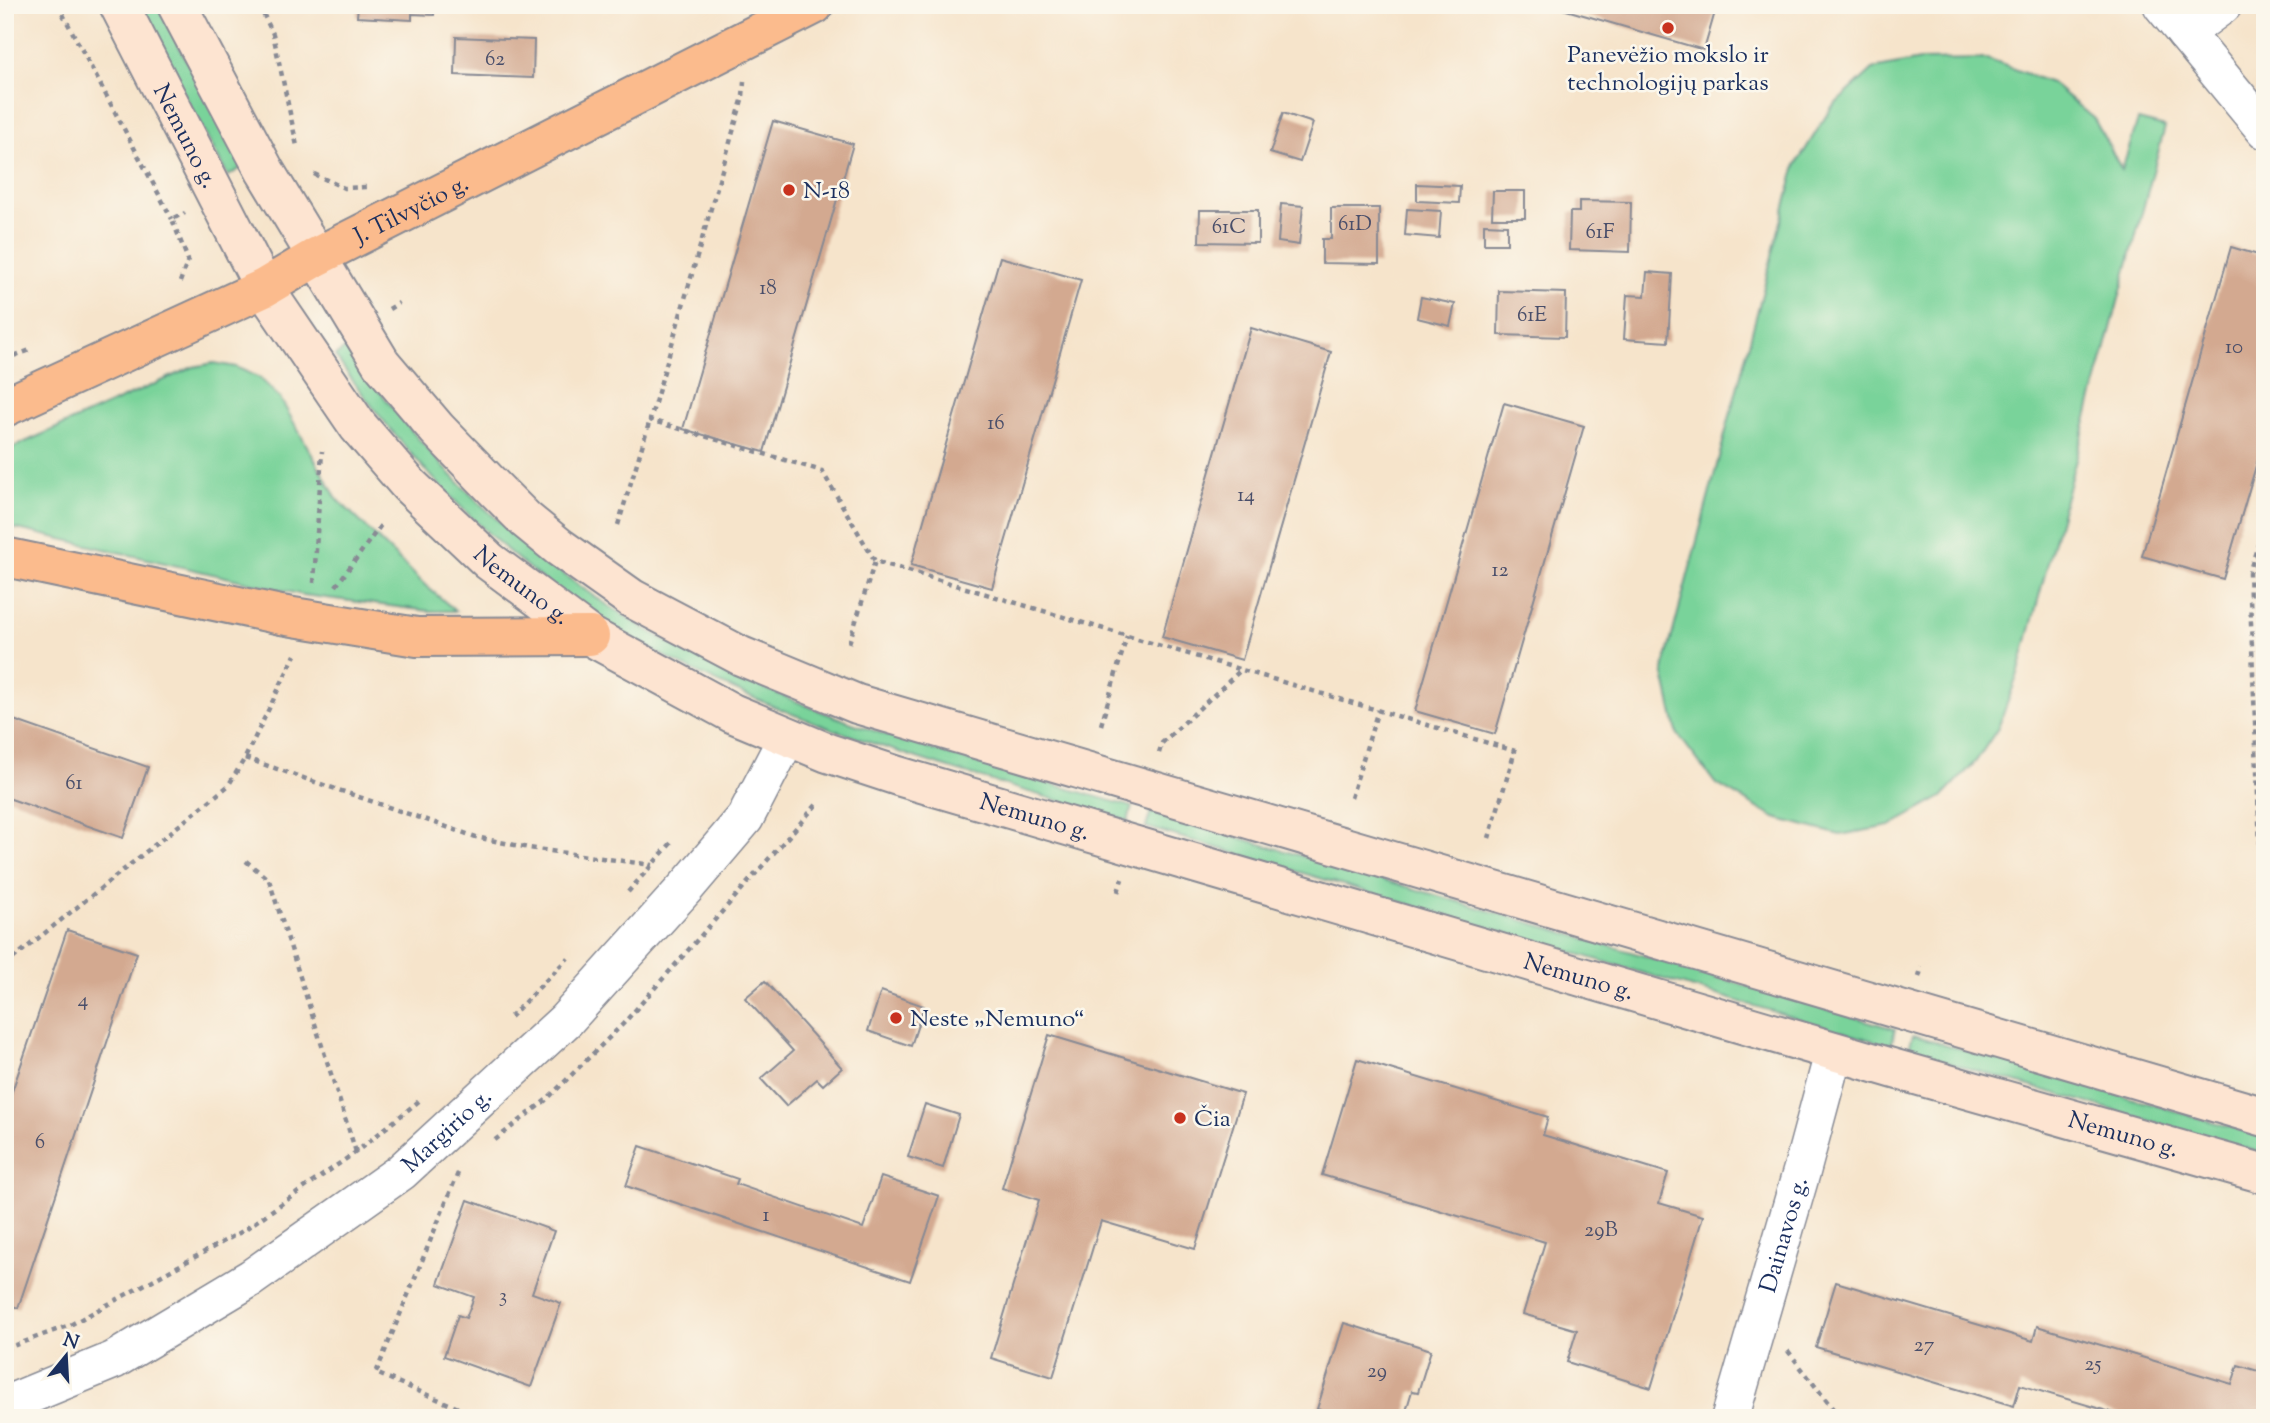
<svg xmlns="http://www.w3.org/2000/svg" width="2270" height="1423" font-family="'Sorts Mill Goudy',serif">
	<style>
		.green { fill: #79d39a; stroke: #4a817c; stroke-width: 2 }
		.building { fill: #d3a990 }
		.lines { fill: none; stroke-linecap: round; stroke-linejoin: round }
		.street-casing { stroke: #888a94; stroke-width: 40 }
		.secondary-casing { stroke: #888a94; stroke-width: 42 }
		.primary-casing { stroke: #888a94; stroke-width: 42 }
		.path { stroke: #888a94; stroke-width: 4.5; stroke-dasharray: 5 5; stroke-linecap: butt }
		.street { stroke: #fff; stroke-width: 37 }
		.secondary { stroke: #fde4d1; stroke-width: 38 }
		.primary { stroke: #fbbb8d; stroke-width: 38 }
		.poi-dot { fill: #c8321e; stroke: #fbf7ec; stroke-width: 2.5 }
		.labels { text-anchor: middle; stroke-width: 5; stroke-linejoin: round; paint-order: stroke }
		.number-label { font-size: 21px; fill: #494e6a }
		.poi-label { font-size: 24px; fill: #1b2f5e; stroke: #fbf7ec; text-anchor: start }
		.street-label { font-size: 24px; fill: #1b2f5e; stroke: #fbf7ec }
	</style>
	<rect width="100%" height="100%" fill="#fbf7ec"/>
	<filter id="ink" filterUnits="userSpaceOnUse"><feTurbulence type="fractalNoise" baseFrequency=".0143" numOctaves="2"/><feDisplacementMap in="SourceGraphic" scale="14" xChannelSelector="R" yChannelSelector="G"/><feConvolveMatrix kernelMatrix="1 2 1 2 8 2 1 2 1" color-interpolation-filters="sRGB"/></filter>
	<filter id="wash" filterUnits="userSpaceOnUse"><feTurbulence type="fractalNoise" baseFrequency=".00686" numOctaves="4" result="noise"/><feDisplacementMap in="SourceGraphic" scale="28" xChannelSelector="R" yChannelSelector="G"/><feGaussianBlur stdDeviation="1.57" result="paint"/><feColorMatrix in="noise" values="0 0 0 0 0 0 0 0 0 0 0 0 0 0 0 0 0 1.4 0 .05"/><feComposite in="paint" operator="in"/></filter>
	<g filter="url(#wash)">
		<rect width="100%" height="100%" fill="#f6e4cb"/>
		<g class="green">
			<polygon points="136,5 157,5 243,167 228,176"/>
			<polygon points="1987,59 2051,83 2094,119 2122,170 2138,120 2165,127 2019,671 1998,728 1976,761 1942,797 1890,826 1840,835 1775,818 1715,783 1677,733 1663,670 1796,165 1831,108 1873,69 1920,60"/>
			<path d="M 348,347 C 422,456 512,545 623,615 C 686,656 758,687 828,714 C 927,752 1031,777 1132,807 L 1128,821 C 955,770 779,724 622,633 C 509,568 409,462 335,356 Z"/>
			<polygon points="214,363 236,367 260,378 280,398 337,499 426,586 456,611 429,611 303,595 5,526 5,451 193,367"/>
			<polygon points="1151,812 1895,1029 1891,1046 1146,827"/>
			<polygon points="1913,1035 2265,1137 2265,1154 1908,1051"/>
		</g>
		<g id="blocks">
			<g class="building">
				<polygon points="358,5 435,5 434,15 412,14 412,20 357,17"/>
				<polygon points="1549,5 1717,5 1704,50"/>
				<polygon points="456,37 534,40 533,78 455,75"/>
				<polygon points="1283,113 1313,123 1300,162 1270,153"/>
				<polygon points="773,121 853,144 764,452 683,429"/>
				<polygon points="1417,184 1460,186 1459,203 1417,201"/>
				<polygon points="1493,191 1525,191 1525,218 1492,218"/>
				<polygon points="1579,201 1631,202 1630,252 1569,250 1570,212 1579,212"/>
				<polygon points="1281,204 1303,206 1299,245 1278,242"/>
				<polygon points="1331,208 1379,208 1379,264 1322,263 1322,239 1331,239"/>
				<polygon points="1407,209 1441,211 1439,238 1405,235"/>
				<polygon points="1200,210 1258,210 1258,243 1199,242"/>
				<polygon points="1484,224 1507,225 1507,244 1484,244"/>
				<polygon points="2231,247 2265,257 2265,435 2223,579 2142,556"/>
				<polygon points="1000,257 1081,280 992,588 911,565"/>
				<polygon points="1647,272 1672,274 1668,342 1624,339 1627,295 1645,296"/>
				<polygon points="1499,291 1566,293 1565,337 1498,335"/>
				<polygon points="1421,297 1455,304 1450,326 1417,318"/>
				<polygon points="1251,328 1331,352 1242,660 1162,637"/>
				<polygon points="1504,403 1584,426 1495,734 1415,711"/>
				<polygon points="5,717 148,767 123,838 5,797"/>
				<polygon points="67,930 137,953 18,1308 5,1303 5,1112"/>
				<polygon points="765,981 842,1068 823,1085 817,1079 786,1106 761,1079 793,1051 745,998"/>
				<polygon points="881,991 924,1006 911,1046 868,1031"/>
				<polygon points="1049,1035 1243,1094 1195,1249 1101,1221 1053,1377 991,1358 1039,1200 1002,1188"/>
				<polygon points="1357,1059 1548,1117 1543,1135 1668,1173 1659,1203 1703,1216 1651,1388 1567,1362 1577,1330 1523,1314 1545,1242 1322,1175"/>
				<polygon points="925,1104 959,1115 943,1168 908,1157"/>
				<polygon points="640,1146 738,1179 736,1184 863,1228 881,1177 939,1196 910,1281 626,1186"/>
				<polygon points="468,1200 554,1231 532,1293 561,1303 531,1387 444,1356 458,1315 466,1318 474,1297 438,1284"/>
				<polygon points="1836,1282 2033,1341 2037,1326 2232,1384 2238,1365 2265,1373 2265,1418 2131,1418 2020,1385 2014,1406 1816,1347"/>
				<polygon points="1344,1323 1431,1350 1418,1392 1412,1391 1406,1411 1427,1418 1345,1418 1317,1409"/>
			</g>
		</g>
	</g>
	<g filter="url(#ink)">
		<use href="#blocks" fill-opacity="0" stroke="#888a94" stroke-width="2"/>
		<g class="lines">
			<defs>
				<g id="street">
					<polyline points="2162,5 2265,130"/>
					<polyline points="2185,33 2223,5"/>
					<path id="s1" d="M 5,1405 L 114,1360 L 251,1278 L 401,1172 L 566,1020 L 688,885 L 745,818 L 787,737"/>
					<path id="s2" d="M 1730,1418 L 1802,1170 L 1834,1051"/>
				</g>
				<g id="secondary">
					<path id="s3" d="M 119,5 L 264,288 L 358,426 L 409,485 L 489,561 L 590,636 L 732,713 L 828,753 L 898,776 L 1895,1069 L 2265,1174"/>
					<polyline points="177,5 265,171 381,363 437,429 496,490 526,520 559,547 631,598 741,656 857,704 2265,1117"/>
				</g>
				<g id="primary">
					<path id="s4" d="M 5,407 L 264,288 L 316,257 L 814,5"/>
					<polyline points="5,557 281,615 417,637 590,636"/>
				</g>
			</defs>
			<use href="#street" class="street-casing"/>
			<use href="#secondary" class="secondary-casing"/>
			<use href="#primary" class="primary-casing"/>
			<g class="path">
				<polyline points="58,5 172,219"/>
				<polyline points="259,5 273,34 297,146"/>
				<polyline points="744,81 743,97 650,420 822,471 875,561 1515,751 1489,838"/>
				<polyline points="314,174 344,188 368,187"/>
				<polyline points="180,282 188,260 172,219 185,213"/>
				<polyline points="389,309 399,303"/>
				<polyline points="5,359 33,349"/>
				<polyline points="2265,523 2249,573 2262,895 2265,923"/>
				<polyline points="618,525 650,420"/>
				<polyline points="314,583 322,451"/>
				<polyline points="336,586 381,525"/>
				<polyline points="849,643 875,561"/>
				<polyline points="1101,725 1127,636"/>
				<polyline points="1159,753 1162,743 1242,669"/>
				<polyline points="245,758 476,837 529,848 652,865"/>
				<polyline points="1351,798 1378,710"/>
				<polyline points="246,861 269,880 356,1152"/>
				<polyline points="628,892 673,841"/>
				<polyline points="1118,892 1122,879"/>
				<polyline points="5,965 228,786 245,758 295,655"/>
				<polyline points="1919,977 1922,967"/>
				<polyline points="510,1017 568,958"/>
				<polyline points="495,1140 546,1100 623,1024 818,803"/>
				<polyline points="458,1173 376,1373 482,1418"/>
				<polyline points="5,1349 72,1324 241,1232 356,1152 419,1101"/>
				<polyline points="1788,1351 1840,1418"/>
			</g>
			<use href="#street" class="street"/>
			<use href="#secondary" class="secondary"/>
			<use href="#primary" class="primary"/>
		</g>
	</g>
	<g class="poi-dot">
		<circle cx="1668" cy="28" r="7"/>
		<circle cx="789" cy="190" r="7"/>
		<circle cx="896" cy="1018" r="7"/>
		<circle cx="1180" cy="1118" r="7"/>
	</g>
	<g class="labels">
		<g class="number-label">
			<text x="495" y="65">62</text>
			<text x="1355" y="230">61D</text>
			<text x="1229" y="233">61C</text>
			<text x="1600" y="238">61F</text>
			<text x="768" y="294">18</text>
			<text x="1532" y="321">61E</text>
			<text x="2234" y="353">10</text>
			<text x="996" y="429">16</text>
			<text x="1246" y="501">14</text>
			<text x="1500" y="576">12</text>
			<text x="74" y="789">61</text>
			<text x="83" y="1006">4</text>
			<text x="40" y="1148">6</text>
			<text x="766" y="1221">1</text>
			<text x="1601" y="1236">29B</text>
			<text x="503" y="1302">3</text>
			<text x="1924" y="1351">27</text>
			<text x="2093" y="1370">25</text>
			<text x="1377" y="1377">29</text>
		</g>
		<g class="poi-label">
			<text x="1668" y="62" text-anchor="middle">Panevėžio mokslo ir<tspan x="1668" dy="28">technologijų parkas</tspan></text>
			<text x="803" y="198">N-18</text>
			<text x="910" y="1026">Neste „Nemuno“</text>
			<text x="1194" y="1126">Čia</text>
		</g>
		<g class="street-label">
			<text dy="8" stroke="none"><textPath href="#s3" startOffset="147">Nemuno g.</textPath></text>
			<text dy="8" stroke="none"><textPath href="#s4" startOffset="452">J. Tilvyčio g.</textPath></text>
			<text dy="8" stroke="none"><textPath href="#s3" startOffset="714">Nemuno g.</textPath></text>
			<text dy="8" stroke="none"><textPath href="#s3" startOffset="1281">Nemuno g.</textPath></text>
			<text dy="8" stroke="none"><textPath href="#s3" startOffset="1848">Nemuno g.</textPath></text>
			<text dy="8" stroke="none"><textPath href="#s1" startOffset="523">Margirio g.</textPath></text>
			<text dy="8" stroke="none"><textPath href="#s3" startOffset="2415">Nemuno g.</textPath></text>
			<text dy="8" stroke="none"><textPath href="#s2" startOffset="191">Dainavos g.</textPath></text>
		</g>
	</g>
	<rect width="2270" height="1423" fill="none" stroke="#fbf7ec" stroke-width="28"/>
	<g transform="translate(66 1356) rotate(18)" stroke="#fbf7ec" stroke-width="5" paint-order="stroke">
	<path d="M0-5L12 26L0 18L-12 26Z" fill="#1b2f5e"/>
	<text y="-10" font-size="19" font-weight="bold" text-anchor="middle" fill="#1b2f5e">N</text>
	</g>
</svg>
